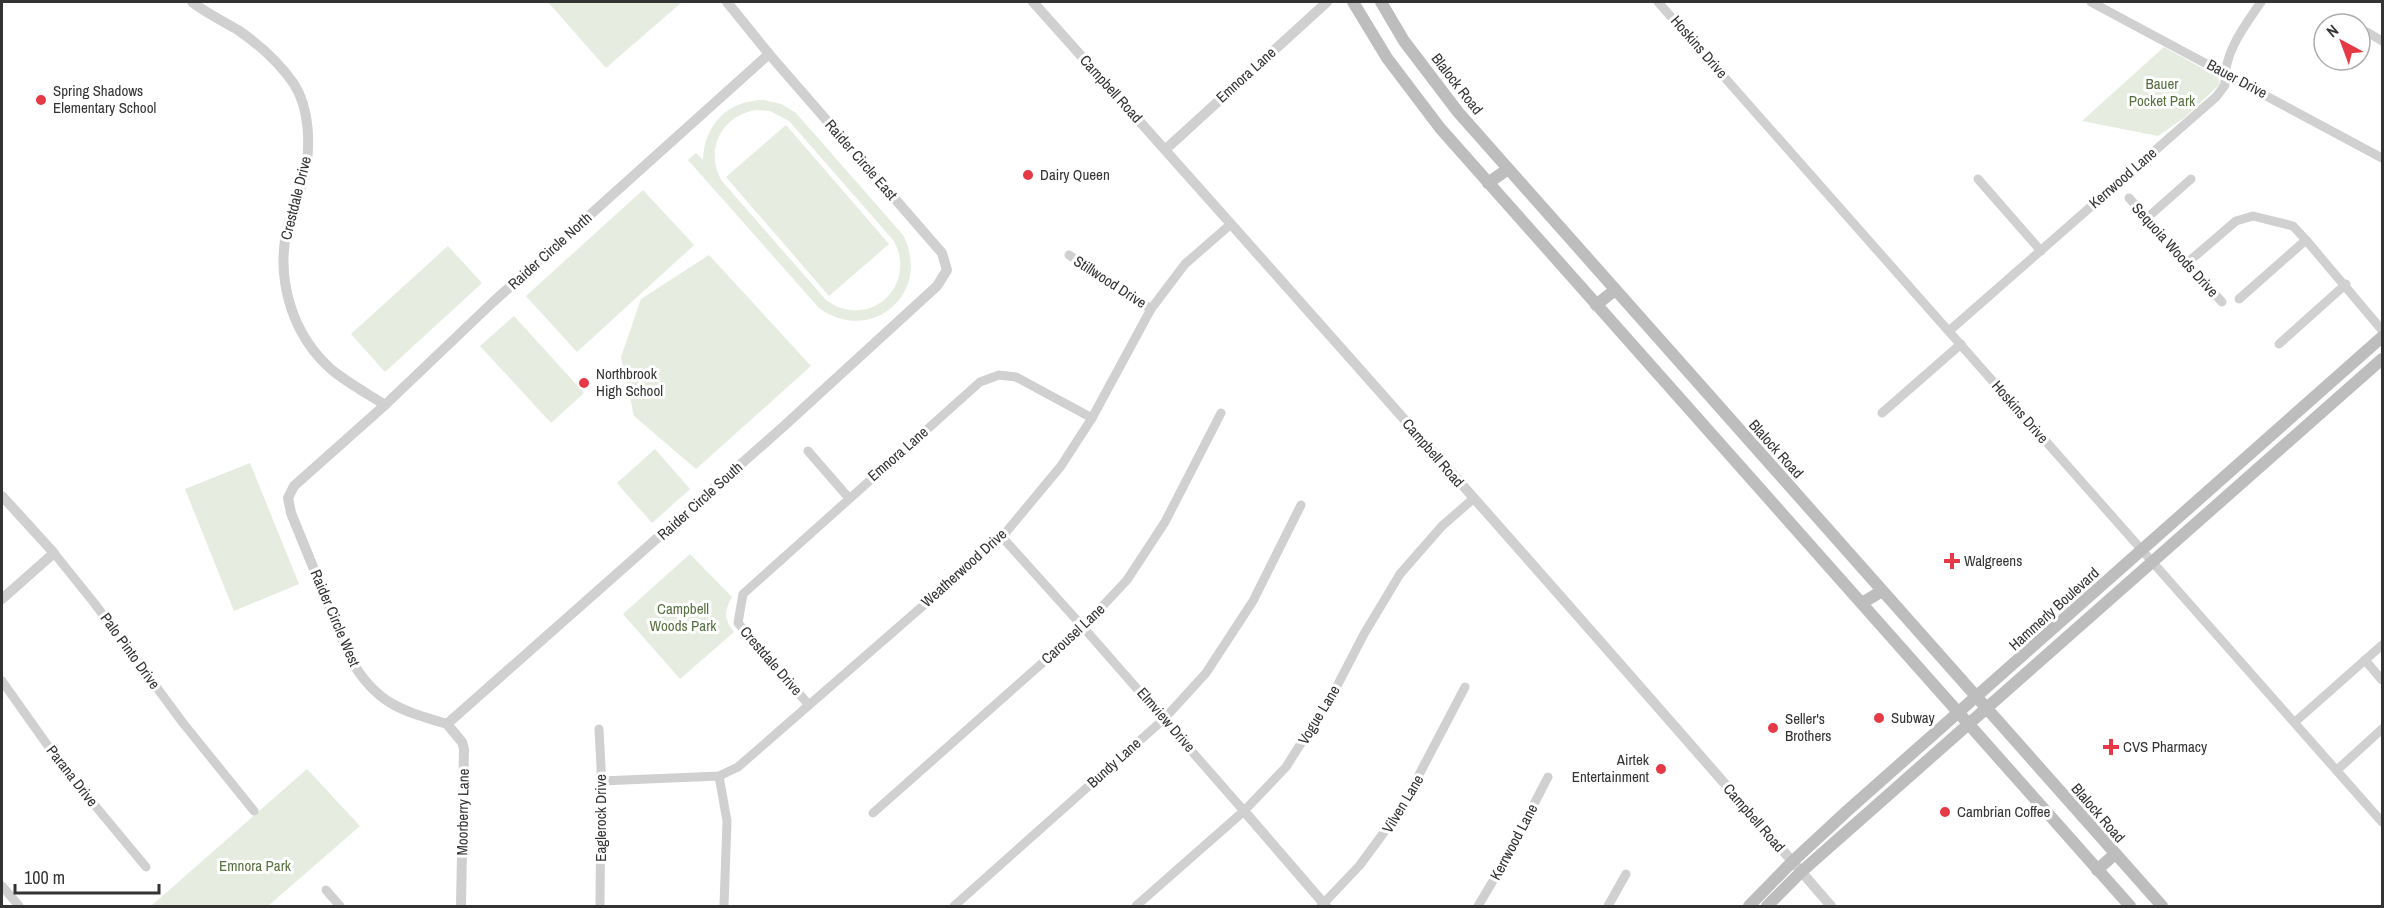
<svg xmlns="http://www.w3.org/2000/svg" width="2384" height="908" font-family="'Archivo Narrow',sans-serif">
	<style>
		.green { fill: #e6ecdf; fill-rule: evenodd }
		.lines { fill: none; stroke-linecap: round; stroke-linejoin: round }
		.minor { stroke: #d0d0d0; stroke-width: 9 }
		.tertiary { stroke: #d0d0d0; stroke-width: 10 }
		.secondary { stroke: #bdbdbd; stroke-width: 12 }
		.poi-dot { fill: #e63946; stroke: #fff; stroke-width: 2 }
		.labels { text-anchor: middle; stroke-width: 6; stroke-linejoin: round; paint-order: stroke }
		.street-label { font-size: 15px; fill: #333; stroke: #fff }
		.park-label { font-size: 15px; fill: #56703f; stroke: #fff }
		.poi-label { font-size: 15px; fill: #333; stroke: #fff; text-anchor: start }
	</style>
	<rect width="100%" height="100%" fill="#fff"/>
	<g class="green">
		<polygon points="548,2 682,2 606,68"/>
		<polygon points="2164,47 2218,77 2220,84 2184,118 2158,136 2082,121"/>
		<path d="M 764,100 L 781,104 L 796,113 L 903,235 C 933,293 871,346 819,308 L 688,160 L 696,153 L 703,160 C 704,125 728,100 764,100 ZM 756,110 L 770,111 L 789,121 L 894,241 C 918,287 868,331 826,300 L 721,180 C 705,149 721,116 756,110 Z"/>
		<polygon points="786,125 889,244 829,296 726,177"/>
		<polygon points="643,190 694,245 577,352 526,296"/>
		<polygon points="448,246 482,283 385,372 351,334"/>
		<polygon points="709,255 811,366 696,469 634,416 621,357 641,299"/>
		<polygon points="514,316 584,393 551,423 480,346"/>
		<polygon points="655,449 690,489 652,523 617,483"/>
		<polygon points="250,463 299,584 234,611 185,489"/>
		<path d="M 690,554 L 732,597 C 724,611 724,619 734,632 L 680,679 L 623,614 Z"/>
		<polygon points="307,769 360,826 268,906 151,906"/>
	</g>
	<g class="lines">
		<g class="minor">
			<polyline points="1658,2 2382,822"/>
			<polyline points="2091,2 2382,158"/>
			<polyline points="2367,32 2382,41"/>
			<polyline points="1978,179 2041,251"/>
			<polyline points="2129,198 2222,302"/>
			<polyline points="2147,218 2191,179"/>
			<polyline points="1069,255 1151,309"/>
			<polyline points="2187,263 2236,221 2253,216 2293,226 2306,240 2382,330"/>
			<polyline points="2239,299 2306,240"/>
			<path d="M 1949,331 L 2216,97 L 2225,85 C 2223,53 2244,27 2261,2"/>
			<polyline points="2279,344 2346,284"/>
			<polyline points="1882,413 1961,344"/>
			<polyline points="808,451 848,497"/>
			<polyline points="1002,537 1083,627 1244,811"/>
			<polyline points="54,553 95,604 183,723 254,811"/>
			<polyline points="2365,660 2382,680"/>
			<polyline points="2,681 63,767 146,867"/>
			<polyline points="808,704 738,623 743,594 980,382 999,375 1016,377 1092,418"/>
			<polyline points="2295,722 2382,645"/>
			<polyline points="599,729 601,767 600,906"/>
			<polyline points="2337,770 2382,729"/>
			<polyline points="719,776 727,821 724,906"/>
			<polyline points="601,781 719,776 738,767 1002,537 1061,466 1092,418 1151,309 1185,264 1231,224"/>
			<polyline points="873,813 1083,627 1127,580 1165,522 1221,413"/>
			<polyline points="2,886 19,906"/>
			<polyline points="326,890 340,906"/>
			<polyline points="954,906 1164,719 1206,673 1253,601 1301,505"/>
			<polyline points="1136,906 1244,811 1286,767 1336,688 1364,634 1400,574 1442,526 1473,499"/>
			<polyline points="1321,906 1360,865 1401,809 1465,687"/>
			<polyline points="1478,906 1503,864 1548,777"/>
			<polyline points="1608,906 1626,874"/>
		</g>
		<g class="tertiary">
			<path d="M 192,2 C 206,13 223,21 238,30 C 260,45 279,62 294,84 C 310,109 311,148 304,177 C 299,196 290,214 286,234 C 277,283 293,336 332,370 C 348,383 368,394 385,405"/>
			<path d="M 1033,2 C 1301,302 1568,602 1831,906"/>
			<polyline points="1166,149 1327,2"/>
			<polyline points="2,496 54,553 2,599"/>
			<polyline points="447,724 784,426 937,286 947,270 942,253 769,54 727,2"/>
			<path d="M 447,724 C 400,710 377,704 351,660 L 291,513 L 288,498 L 294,486 L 385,405 L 493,302 L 769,54"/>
			<polyline points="447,724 462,742 464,749 461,906"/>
			<polyline points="1244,811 1326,906"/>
		</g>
		<g class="secondary">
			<polyline points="1353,2 1387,58 1440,128 2130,906"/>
			<polyline points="1381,2 1404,41 1458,112 2162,906"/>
			<polyline points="1488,183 1508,169"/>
			<polyline points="1596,305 1615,290"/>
			<polyline points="1862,603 1882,591"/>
			<polyline points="2097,870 2115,854"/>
			<polyline points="1749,906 1792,862 1847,811 2382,337"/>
			<polyline points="1767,906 1801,872 2382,359"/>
		</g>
	</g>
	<g class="poi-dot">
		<circle cx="41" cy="100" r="6"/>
		<circle cx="1028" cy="175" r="6"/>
		<circle cx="584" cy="383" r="6"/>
		<path d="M1949 552h6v6h6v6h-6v6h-6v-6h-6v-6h6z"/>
		<circle cx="1879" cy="718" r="6"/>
		<circle cx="1773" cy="728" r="6"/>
		<path d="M2108 738h6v6h6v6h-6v6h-6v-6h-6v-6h6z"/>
		<circle cx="1661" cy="769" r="6"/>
		<circle cx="1945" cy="812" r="6"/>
	</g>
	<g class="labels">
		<g class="street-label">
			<text transform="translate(1699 47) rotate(49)" y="5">Hoskins Drive</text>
			<text transform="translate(1246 75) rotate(-42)" y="5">Emnora Lane</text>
			<text transform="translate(2237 79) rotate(28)" y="5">Bauer Drive</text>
			<text transform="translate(1457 84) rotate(52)" y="5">Blalock Road</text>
			<text transform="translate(1111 89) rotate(48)" y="5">Campbell Road</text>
			<text transform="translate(861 160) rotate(49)" y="5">Raider Circle East</text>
			<text transform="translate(2123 178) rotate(-41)" y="5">Kerrwood Lane</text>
			<text transform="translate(296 198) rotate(-76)" y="5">Crestdale Drive</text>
			<text transform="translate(2175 250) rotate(48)" y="5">Sequoia Woods Drive</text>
			<text transform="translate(550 251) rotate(-42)" y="5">Raider Circle North</text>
			<text transform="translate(1110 282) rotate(33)" y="5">Stillwood Drive</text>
			<text transform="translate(2020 412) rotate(49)" y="5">Hoskins Drive</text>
			<text transform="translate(1776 449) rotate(48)" y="5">Blalock Road</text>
			<text transform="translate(1433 453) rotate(49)" y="5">Campbell Road</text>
			<text transform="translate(898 454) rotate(-41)" y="5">Emnora Lane</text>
			<text transform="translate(700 501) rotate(-42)" y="5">Raider Circle South</text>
			<text transform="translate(964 568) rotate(-42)" y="5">Weatherwood Drive</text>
			<text transform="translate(2054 609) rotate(-42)" y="5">Hammerly Boulevard</text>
			<text transform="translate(335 618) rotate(67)" y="5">Raider Circle West</text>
			<text transform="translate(1073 634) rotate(-43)" y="5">Carousel Lane</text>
			<text transform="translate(130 651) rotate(54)" y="5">Palo Pinto Drive</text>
			<text transform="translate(771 661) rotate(49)" y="5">Crestdale Drive</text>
			<text transform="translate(1319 715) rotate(-59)" y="5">Vogue Lane</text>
			<text transform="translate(1166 720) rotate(49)" y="5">Elmview Drive</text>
			<text transform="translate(1114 763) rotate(-42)" y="5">Bundy Lane</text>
			<text transform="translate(72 776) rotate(52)" y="5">Parana Drive</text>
			<text transform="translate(1403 804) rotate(-59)" y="5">Vilven Lane</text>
			<text transform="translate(463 812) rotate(-89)" y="5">Moorberry Lane</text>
			<text transform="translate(2098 813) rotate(49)" y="5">Blalock Road</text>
			<text transform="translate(601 818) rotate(-90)" y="5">Eaglerock Drive</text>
			<text transform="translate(1754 818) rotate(49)" y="5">Campbell Road</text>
			<text transform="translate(1514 842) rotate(-62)" y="5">Kerrwood Lane</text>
		</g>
		<g class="park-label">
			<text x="2162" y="89">Bauer<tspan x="2162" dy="17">Pocket Park</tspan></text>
			<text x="683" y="614">Campbell<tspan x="683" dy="17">Woods Park</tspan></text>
			<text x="255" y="871">Emnora Park</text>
		</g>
		<g class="poi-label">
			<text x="53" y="96">Spring Shadows<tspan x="53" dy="17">Elementary School</tspan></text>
			<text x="1040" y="180">Dairy Queen</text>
			<text x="596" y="379">Northbrook<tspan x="596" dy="17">High School</tspan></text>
			<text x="1964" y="566">Walgreens</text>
			<text x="1891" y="723">Subway</text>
			<text x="1785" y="724">Seller's<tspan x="1785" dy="17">Brothers</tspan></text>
			<text x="2123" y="752">CVS Pharmacy</text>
			<text x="1649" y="765" text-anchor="end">Airtek<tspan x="1649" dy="17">Entertainment</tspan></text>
			<text x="1957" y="817">Cambrian Coffee</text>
		</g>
	</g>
	<rect width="2384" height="908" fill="none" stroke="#333333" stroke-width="6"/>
	<g transform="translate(2342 42) rotate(319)"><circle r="28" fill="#ffffff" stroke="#adadad" stroke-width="1.5"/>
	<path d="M0-4.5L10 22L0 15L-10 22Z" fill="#e63946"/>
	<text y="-9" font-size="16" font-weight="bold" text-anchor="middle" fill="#333333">N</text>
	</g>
	<path d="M15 884v9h144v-9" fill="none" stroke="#333333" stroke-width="3"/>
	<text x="24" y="884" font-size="18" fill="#333333" stroke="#ffffff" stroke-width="4.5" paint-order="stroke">100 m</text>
</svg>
